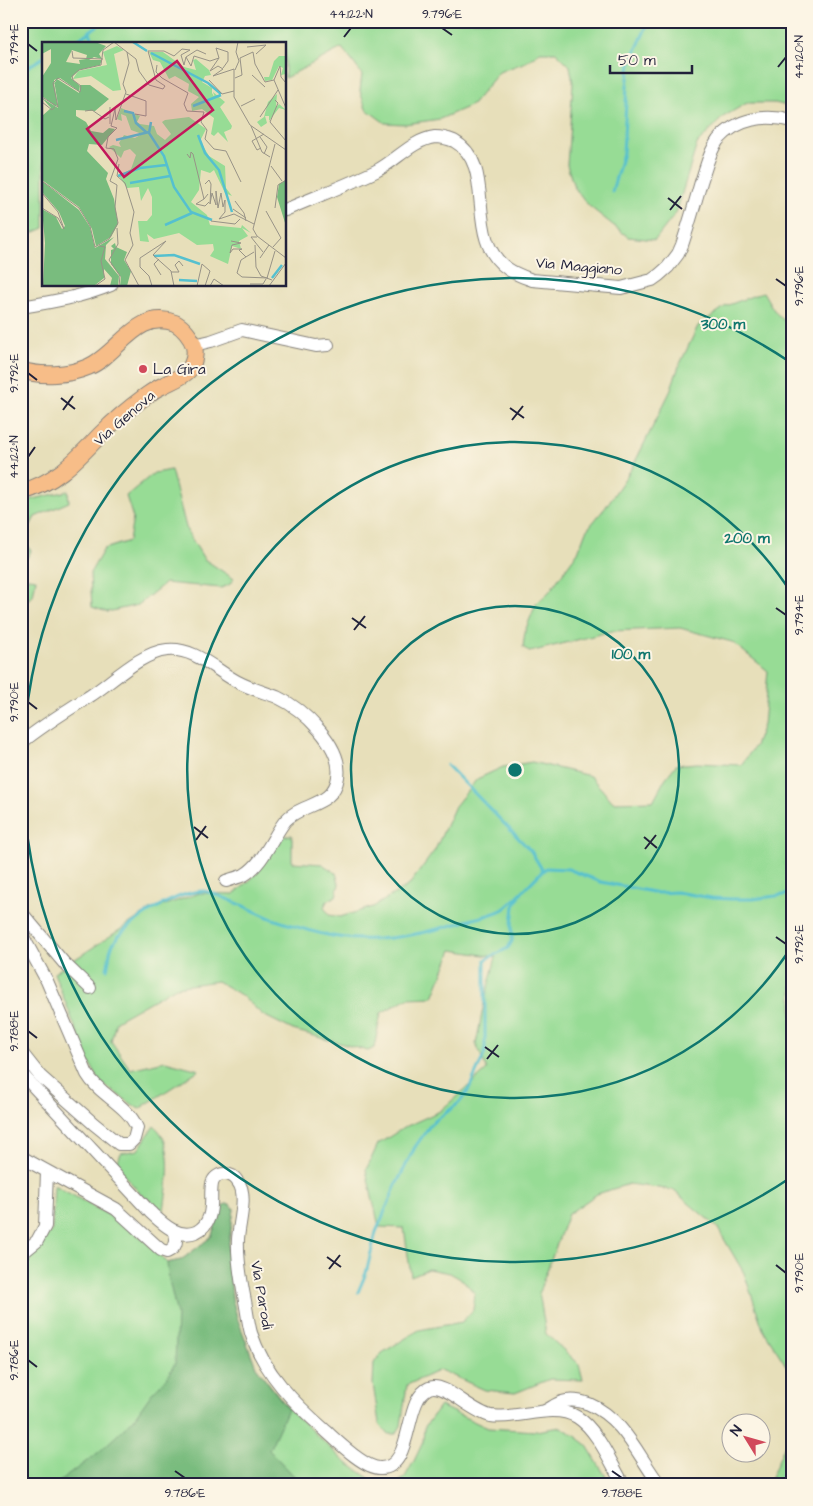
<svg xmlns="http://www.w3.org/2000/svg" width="813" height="1506" font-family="'Architects Daughter',sans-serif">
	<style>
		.green { fill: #97dc95; stroke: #5c7f68 }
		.forest { fill: #79bc7e; stroke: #4e6f5c }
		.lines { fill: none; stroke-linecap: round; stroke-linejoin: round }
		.stream { stroke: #55c0cf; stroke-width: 3 }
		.minor-casing { stroke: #84807a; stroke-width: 14 }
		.major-casing { stroke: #84807a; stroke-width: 18 }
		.minor { stroke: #fff; stroke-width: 12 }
		.major { stroke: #f7bd88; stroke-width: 16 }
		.ticks { fill: none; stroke: #22223b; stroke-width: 2 }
		.ring { fill: none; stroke: #0f766e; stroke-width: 2.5 }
		.poi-dot { fill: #d1495b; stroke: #fcf5e5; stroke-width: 2 }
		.labels { text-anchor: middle; stroke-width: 4; stroke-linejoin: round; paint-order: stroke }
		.street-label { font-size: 15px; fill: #22223b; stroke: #fcf5e5 }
		.poi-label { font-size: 15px; fill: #22223b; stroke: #fcf5e5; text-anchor: start }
		.inset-river { fill: none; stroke: #55c0cf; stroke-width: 2.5 }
		.inset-road { fill: none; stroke: #989387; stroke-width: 1 }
		.view { fill: #c2185b; fill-opacity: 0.15; stroke: #c2185b; stroke-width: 2.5 }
		.inset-edge { fill: none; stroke: #22223b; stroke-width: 2.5 }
		.centre { fill: #0f766e; stroke: #fcf5e5; stroke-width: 2.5 }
		.ring-label { font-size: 15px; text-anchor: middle; font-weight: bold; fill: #0f766e; stroke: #fcf5e5; stroke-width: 4; stroke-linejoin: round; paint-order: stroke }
		.neatline { fill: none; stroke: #22223b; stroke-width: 2 }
		.ticks-label { font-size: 12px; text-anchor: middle; fill: #22223b }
	</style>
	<rect width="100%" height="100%" fill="#fcf5e5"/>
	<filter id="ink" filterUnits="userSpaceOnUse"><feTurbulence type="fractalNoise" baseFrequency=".02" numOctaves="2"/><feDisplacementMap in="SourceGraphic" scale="10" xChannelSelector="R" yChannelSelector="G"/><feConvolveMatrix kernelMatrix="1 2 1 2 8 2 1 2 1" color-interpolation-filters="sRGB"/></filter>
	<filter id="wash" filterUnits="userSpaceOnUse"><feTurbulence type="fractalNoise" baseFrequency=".0096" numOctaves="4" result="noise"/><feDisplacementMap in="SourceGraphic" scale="20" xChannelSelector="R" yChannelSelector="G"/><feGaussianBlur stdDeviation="1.12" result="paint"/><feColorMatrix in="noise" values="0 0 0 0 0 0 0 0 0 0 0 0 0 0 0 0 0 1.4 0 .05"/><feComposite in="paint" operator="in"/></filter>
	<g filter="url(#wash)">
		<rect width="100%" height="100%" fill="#e7dfba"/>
		<g class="green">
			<polygon points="21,21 792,21 792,107 775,103 747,103 723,117 697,144 676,213 655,240 628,237 589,206 574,187 567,165 573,83 570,66 556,52 540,52 526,62 499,72 472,105 440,119 405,124 385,123 366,109 360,91 362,74 342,48 285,78 285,44 44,44 44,228 21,238"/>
			<path d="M 763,292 C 770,303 778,322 792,323 L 792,1385 L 789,1370 L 763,1329 L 744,1273 L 717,1227 L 673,1190 L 629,1184 L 597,1194 L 568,1214 L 539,1292 L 546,1334 L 579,1364 L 583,1380 L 550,1379 L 515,1393 L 485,1390 L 440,1370 L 407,1385 L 401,1426 L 396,1434 L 387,1434 L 379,1423 L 373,1384 L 374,1363 L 382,1353 L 419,1330 L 462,1322 L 473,1310 L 475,1294 L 464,1281 L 450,1273 L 428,1269 L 411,1276 L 404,1228 L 379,1227 L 366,1170 L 378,1144 L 405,1127 L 440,1111 L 487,1070 L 476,1044 L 484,1003 L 496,957 L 452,950 L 433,997 L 408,998 L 381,1013 L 374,1048 L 368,1051 L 293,1030 L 263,1015 L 241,995 L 217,981 L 176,987 L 116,1021 L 111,1041 L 130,1069 L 165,1061 L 199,1070 L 139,1109 L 101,1083 L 88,1060 L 54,973 L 150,910 L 200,893 L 234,894 C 242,887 251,880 258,872 C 268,858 272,836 292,835 L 292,862 L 322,864 L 336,873 L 339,884 L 336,896 L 327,901 L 324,907 L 329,915 L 340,917 L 373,907 L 409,885 L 435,850 L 455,806 L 477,779 L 503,767 L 532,762 L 590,776 L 613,802 L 653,801 L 665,779 L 676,765 L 697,763 L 741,765 L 755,746 L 763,725 L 768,671 L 732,642 L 680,628 L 612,631 L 534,651 L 529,652 L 523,647 L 525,631 L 536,604 L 549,592 L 578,552 L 586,531 L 605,508 L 632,468 L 669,394 L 679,366 L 698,326 L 726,306 Z"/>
			<polygon points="171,470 187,531 204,559 234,579 229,585 221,588 165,583 138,605 107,612 92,607 90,573 104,549 129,541 133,518 126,496 154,473"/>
			<polygon points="68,491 69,502 35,517 25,536 26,544 31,551 21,568 21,502"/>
			<polygon points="21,577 36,579 33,596 21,604"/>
			<path d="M 154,1126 C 176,1143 167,1186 164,1211 L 140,1193 L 116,1166 L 121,1153 L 138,1150 Z"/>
			<polygon points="54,1185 123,1223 144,1240 167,1263 181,1260 211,1237 223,1206 230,1204 234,1209 228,1248 232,1298 238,1321 256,1367 289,1409 344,1461 379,1485 21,1485 21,1264 34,1252 52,1230"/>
			<polygon points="440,1406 488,1428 536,1431 561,1427 574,1435 586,1444 611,1485 395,1485 405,1477 414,1461 423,1442 424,1428"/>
			<polygon points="792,1428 792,1485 768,1485"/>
		</g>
		<polygon class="forest" points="226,1204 230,1204 234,1209 228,1248 232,1298 238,1320 256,1367 288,1409 269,1450 298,1480 297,1485 55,1485 99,1452 133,1420 152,1393 167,1378 175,1363 177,1315 169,1280 167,1263 181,1260 211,1237 223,1206"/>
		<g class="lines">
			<g class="stream">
				<polyline points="90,32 94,44"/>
				<polyline points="72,44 104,21"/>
				<polyline points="21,71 44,57"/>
				<polyline points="612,192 623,153 627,86 630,64 649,21"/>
				<polyline points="447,765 531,851 543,871"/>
				<path d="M 107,969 C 110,960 108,953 113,944 C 125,923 177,892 202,891 C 212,890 260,914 273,919 C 294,926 316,934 339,937 C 378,944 428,933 466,921 C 477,918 497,914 505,908 C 520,896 532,880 546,868 L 568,869 L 601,882 L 658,893 L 676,892 L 712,898 L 731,899 L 753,899 L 792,894"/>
				<polyline points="358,1292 366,1273 376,1232 396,1185 415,1147 431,1124 459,1103 468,1091 485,1053 485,960 508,948 512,941 512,924 514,906 519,897"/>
				<polyline points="780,1485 792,1428"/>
			</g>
		</g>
	</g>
	<g filter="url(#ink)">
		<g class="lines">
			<defs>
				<g id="minor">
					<path d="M 285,210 C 315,197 347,185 376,171 C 396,161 412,140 435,137 C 441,137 449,139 454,141 C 499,166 462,238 508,269 C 515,274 524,277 532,280 L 621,288 L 652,280 L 659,275 L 668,267 L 678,254 L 682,245 C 689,224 695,203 701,182 C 706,168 709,152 718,140 C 737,118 766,114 792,121"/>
					<path d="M 21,307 C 52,302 82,297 111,285"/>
					<polyline points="194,345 211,341 242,330 316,346 328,345"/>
					<path d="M 21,743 C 43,725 66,711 90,696 C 112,682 140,653 167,650 C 195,647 216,671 238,682 C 251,689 264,692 277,697 C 303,709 343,746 338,777 C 334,807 300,803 285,821 C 272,838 263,864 244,875 C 239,877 232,879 226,881"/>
					<polyline points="21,912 64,963 90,988"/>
					<path d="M 21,933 L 47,981 L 87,1074 C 99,1095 128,1105 137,1128 L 134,1139 L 129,1144 L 119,1144 L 94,1124 L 40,1076 L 21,1052"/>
					<path d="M 21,1073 L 150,1212 C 162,1223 177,1239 196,1232 C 202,1229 207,1223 209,1217 C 213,1206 210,1194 212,1184 C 213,1178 219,1174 224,1174 C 230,1174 235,1177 238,1182 C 248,1194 239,1223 238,1239 C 237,1259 241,1281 245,1301 C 247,1311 248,1322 251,1333 C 264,1373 295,1404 326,1431 C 338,1442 364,1468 380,1468 C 414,1469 403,1399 429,1388 C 444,1381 471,1412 491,1416 C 518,1420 553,1402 577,1417 C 598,1430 611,1464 624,1485"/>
					<path d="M 21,1157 L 116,1209 L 161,1250 L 167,1252 C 177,1247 177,1242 175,1232"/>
					<polyline points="21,1254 37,1241 45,1226 47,1172"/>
					<path d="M 545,1411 C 551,1408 556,1404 562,1402 C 571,1399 581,1401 589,1404 C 624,1419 638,1456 660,1485"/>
				</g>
				<path id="major" d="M 21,370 C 41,377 69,375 88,367 C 118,355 137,308 175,323 C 183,327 191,337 194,346 C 196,354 194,364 188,371 C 181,378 171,381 162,386 C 155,389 149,394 143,398 C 128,409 113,422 100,435 C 76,460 56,483 21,492"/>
			</defs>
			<use href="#minor" class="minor-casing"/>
			<use href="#major" class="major-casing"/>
			<use href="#minor" class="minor"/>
			<use href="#major" class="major"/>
		</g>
	</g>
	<path class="ticks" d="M 442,28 L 452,35M 344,37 L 351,28M 28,44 L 37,51M 778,67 L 786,57M 668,198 L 682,209M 670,210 L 681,196M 776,279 L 786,286M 28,373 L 37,380M 61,398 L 75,409M 510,408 L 524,418M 63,410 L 73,396M 512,420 L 523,406M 28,457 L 35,447M 776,608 L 786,615M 352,618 L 366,628M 354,630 L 365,616M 28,702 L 37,709M 194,827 L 208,838M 644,837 L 657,848M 196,840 L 206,826M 645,849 L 656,835M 776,937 L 786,944M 28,1031 L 37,1038M 485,1047 L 499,1057M 487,1059 L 498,1045M 327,1257 L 341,1267M 776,1265 L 786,1273M 329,1269 L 340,1255M 28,1360 L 37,1367M 175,1471 L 185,1478M 612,1471 L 622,1478"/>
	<g class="ring">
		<circle cx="515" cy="770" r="164"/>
		<path d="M792 946A328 328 0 1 1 792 594"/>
		<path d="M790 1178A492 492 0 1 1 790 362"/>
	</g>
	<circle class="poi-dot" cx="143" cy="369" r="5"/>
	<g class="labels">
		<g class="street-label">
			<text transform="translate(579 266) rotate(5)" y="5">Via Maggiano</text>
			<text transform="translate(124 418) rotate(-41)" y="5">Via Genova</text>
			<text transform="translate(262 1295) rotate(80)" y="5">Via Parodi</text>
		</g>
		<g class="poi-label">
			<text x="153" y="374">La Gira</text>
		</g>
	</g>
	<g transform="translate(42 42)">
		<rect width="244" height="244" fill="#e7dfba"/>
		<path d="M 75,4 L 82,8 L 72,12 L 79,48 L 71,49 L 49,34 L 31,37 L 36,29 L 65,23 L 61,10 ZM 107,10 L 121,10 L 142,25 L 154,28 L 151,18 L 154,17 L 167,28 L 169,33 L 163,34 L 160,40 L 170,46 L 170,51 L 173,56 L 171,50 L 183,60 L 178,65 L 190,84 L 189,87 L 182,90 L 186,100 L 176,90 L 172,94 L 169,92 L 172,76 L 160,67 L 150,69 L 149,62 L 157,55 L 146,49 L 147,42 L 133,34 L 127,37 L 118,20 L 111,18 ZM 237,14 L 244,14 L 244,32 L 239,33 L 241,26 L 237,24 L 230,38 L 223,39 L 222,35 L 227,35 L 232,19 ZM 235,52 L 234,65 L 237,62 L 244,68 L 237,66 L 227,79 L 227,74 L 223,74 L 225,81 L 219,85 L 215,80 L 222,75 L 226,60 ZM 79,66 L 98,74 L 95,80 L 98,82 L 112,84 L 115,92 L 123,98 L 129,92 L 120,80 L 123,78 L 147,75 L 164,87 L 158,99 L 167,114 L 183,124 L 184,146 L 190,154 L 183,151 L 172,128 L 168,131 L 159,128 L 157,148 L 149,160 L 165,173 L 168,183 L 199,186 L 200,183 L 209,191 L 200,186 L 206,194 L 197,199 L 199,207 L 190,204 L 186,222 L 168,214 L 172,208 L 171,202 L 155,203 L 137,191 L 112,197 L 105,192 L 107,200 L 98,199 L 96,179 L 105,179 L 110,173 L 110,155 L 106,146 L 99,159 L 97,145 L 85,146 L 77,134 L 89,127 L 94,113 L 88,107 L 82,109 L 79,116 L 67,105 L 71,103 L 79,105 L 77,101 L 82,93 L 93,96 L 100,92 L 89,88 L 84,74 L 79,72 L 80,79 L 75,77 Z" fill="#97dc95"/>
		<path d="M 0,0 L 53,0 L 64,4 L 57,12 L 60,17 L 52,15 L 47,18 L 60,18 L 58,23 L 37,28 L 29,36 L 38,44 L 38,50 L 18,36 L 12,38 L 16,63 L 13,64 L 0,54 L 0,35 L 9,21 L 9,7 L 0,12 ZM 30,8 L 45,13 L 44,17 L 37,18 L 38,22 L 24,20 ZM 15,37 L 37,51 L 38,43 L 48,43 L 67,57 L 53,69 L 34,68 L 34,74 L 44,80 L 49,89 L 61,91 L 67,86 L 73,87 L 60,103 L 47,102 L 45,109 L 66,131 L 64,137 L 72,157 L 76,182 L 69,195 L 54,204 L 50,187 L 37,165 L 0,138 L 0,74 L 9,66 L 0,56 L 16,66 L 12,42 ZM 244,138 L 243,149 L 244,184 L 235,155 L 237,142 ZM 0,139 L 37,168 L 48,185 L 53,206 L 72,195 L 64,203 L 63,217 L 77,234 L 76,244 L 68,244 L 70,236 L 62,227 L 62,236 L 52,244 L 1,244 L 3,201 L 0,167 L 14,175 L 20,187 L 23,184 L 17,170 L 0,150 ZM 73,201 L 74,205 L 85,210 L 82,218 L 89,229 L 85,244 L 78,244 L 79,235 L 69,222 L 69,208 L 72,207 L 69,204 Z" fill="#79bc7e" fill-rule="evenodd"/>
		<path class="inset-river" d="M 91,0 L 105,9M 109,11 L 166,41 L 179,52M 151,64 L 179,53M 82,69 L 91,71 L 94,81 L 104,90M 109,80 L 107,91 L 122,114 L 132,145 L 149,170 L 170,178M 156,93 L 163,111 L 177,128 L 190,170M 74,98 L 107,90M 76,134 L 98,126 L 124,123M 88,141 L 128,134M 123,183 L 150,171M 112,214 L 132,213 L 158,222M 230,236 L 240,223M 137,238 L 155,239"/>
		<path class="inset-road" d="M 72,0 L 94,17 L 97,29 L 107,43 L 121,47 L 123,44 L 114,38 L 106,9 L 122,9 L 132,14 L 140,7 L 148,8 L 139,13 L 142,23 L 144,15 L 149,24 L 152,14 L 168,19 L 177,16 L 168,29 L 176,24 L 181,27 L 171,34 L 192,27 L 192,55 L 208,83 L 244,108M 205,5 L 224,3 L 214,12M 30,9 L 31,16 L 61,17M 144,15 L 155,8 L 164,12M 177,16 L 174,6 L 186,10 L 186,19 L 181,26M 115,23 L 114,30 L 120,36 L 146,51 L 142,62 L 145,69 L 162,70 L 159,80 L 165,88 L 163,97 L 172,107 L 184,109 L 199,140M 193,28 L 197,19 L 194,10 L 196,0M 210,33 L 223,45M 193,36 L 200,33 L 198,16 L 211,10 L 213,22 L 223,40 L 232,38M 167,38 L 180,52 L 192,49M 232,38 L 238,24 L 239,35 L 244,41M 232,38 L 244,66M 84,52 L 104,59 L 104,74 L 93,72M 0,55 L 16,65 L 11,41 L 16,36 L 38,50 L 39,44 L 31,38 L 30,34 L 37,28 L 59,23 L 61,8 L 72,0M 233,58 L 236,61 L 228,80 L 244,99M 0,60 L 10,68 L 13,65M 199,64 L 213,57M 68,65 L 68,82M 43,69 L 50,68 L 63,77 L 67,75M 218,75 L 236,48M 74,78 L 84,50 L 81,42 L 87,21 L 85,10M 209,84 L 220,110 L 228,115M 218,95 L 225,105 L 222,112M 233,102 L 211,187 L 215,194 L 244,216M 219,106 L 215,108 L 210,99 L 222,92M 145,112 L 148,116 L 149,110 L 151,112 L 162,157 L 166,152M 77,122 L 75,134 L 83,141 L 92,170 L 88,191 L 91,203 L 83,218 L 97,244M 229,124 L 240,139M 0,139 L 37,166 L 48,184 L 53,205 L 67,197 L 76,181 L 73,165 L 75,143 L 68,139 L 76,117 L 72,107 L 64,106 L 66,95 L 75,86 L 69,84 L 73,67 L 74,78M 163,142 L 167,138 L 169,142 L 168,162 L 170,151 L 174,163 L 174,149 L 176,166 L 179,151 L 181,165 L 183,158 L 183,170 L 177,177 L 192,172 L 212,182M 0,151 L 16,170 L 22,187 L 16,176 L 0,166M 162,157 L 154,162 L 163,164 L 167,160M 193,159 L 202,171 L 204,179M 233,166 L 236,143 L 244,138M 191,167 L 204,176M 224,169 L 239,196 L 231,205M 169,179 L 193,182 L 198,177M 75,186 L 76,202 L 67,218 L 78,234 L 77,244M 0,188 L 0,225M 215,195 L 209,195 L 221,210M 124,199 L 111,213 L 129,229 L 132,244M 189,199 L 199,201 L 190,203 L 188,211 L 191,207 L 200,207 L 197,208 L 204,215M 213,203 L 214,225 L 219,234 L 230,238M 212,210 L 199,218 L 195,231 L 200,235 L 226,236M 218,216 L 227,203M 117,217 L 112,222 L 119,233M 0,228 L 1,244M 129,230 L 137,230 L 133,223 L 137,219 L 141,224M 225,236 L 233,209M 208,242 L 221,242 L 224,237M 53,244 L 63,237 L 59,219 L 63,205 L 57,204M 110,244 L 107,234 L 98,225 L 98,216 L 124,199M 155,244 L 160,222 L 168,229 L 163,244M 168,244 L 172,237 L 182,244M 227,244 L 244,221"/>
		<path class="view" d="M 135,19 L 171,68 L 82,135 L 45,87 Z"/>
		<rect width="244" height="244" class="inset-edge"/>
	</g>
	<circle cx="515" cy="770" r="8" class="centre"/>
	<g class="ring-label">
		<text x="723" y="329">300 m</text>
		<text x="747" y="543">200 m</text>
		<text x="631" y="659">100 m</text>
	</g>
	<rect width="813" height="1506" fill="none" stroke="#fcf5e5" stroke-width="55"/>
	<g transform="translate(746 1438) rotate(307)"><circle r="24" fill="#fcf5e5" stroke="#a5a1a1"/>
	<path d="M0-4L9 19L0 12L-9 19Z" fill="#d1495b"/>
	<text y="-8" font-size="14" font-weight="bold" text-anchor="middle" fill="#22223b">N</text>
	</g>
	<path d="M610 65v8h82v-8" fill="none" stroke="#22223b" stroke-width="2.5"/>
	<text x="618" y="65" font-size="15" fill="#22223b" stroke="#fcf5e5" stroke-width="4" paint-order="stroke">50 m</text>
	<rect x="28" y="28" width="758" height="1450" class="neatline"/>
	<g class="ticks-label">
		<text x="351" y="18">44.122°N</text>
		<text x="442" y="18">9.796°E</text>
		<text transform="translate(14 44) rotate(-90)" y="4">9.794°E</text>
		<text transform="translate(799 57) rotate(-90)" y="4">44.120°N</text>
		<text transform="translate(799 286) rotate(-90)" y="4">9.796°E</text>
		<text transform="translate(14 373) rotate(-90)" y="4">9.792°E</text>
		<text transform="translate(14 457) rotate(-90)" y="4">44.122°N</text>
		<text transform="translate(799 615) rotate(-90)" y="4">9.794°E</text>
		<text transform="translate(14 702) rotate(-90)" y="4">9.790°E</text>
		<text transform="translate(799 944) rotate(-90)" y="4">9.792°E</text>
		<text transform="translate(14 1031) rotate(-90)" y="4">9.788°E</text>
		<text transform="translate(799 1273) rotate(-90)" y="4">9.790°E</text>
		<text transform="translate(14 1360) rotate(-90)" y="4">9.786°E</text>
		<text x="185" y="1497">9.786°E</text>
		<text x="622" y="1497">9.788°E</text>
	</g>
</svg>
